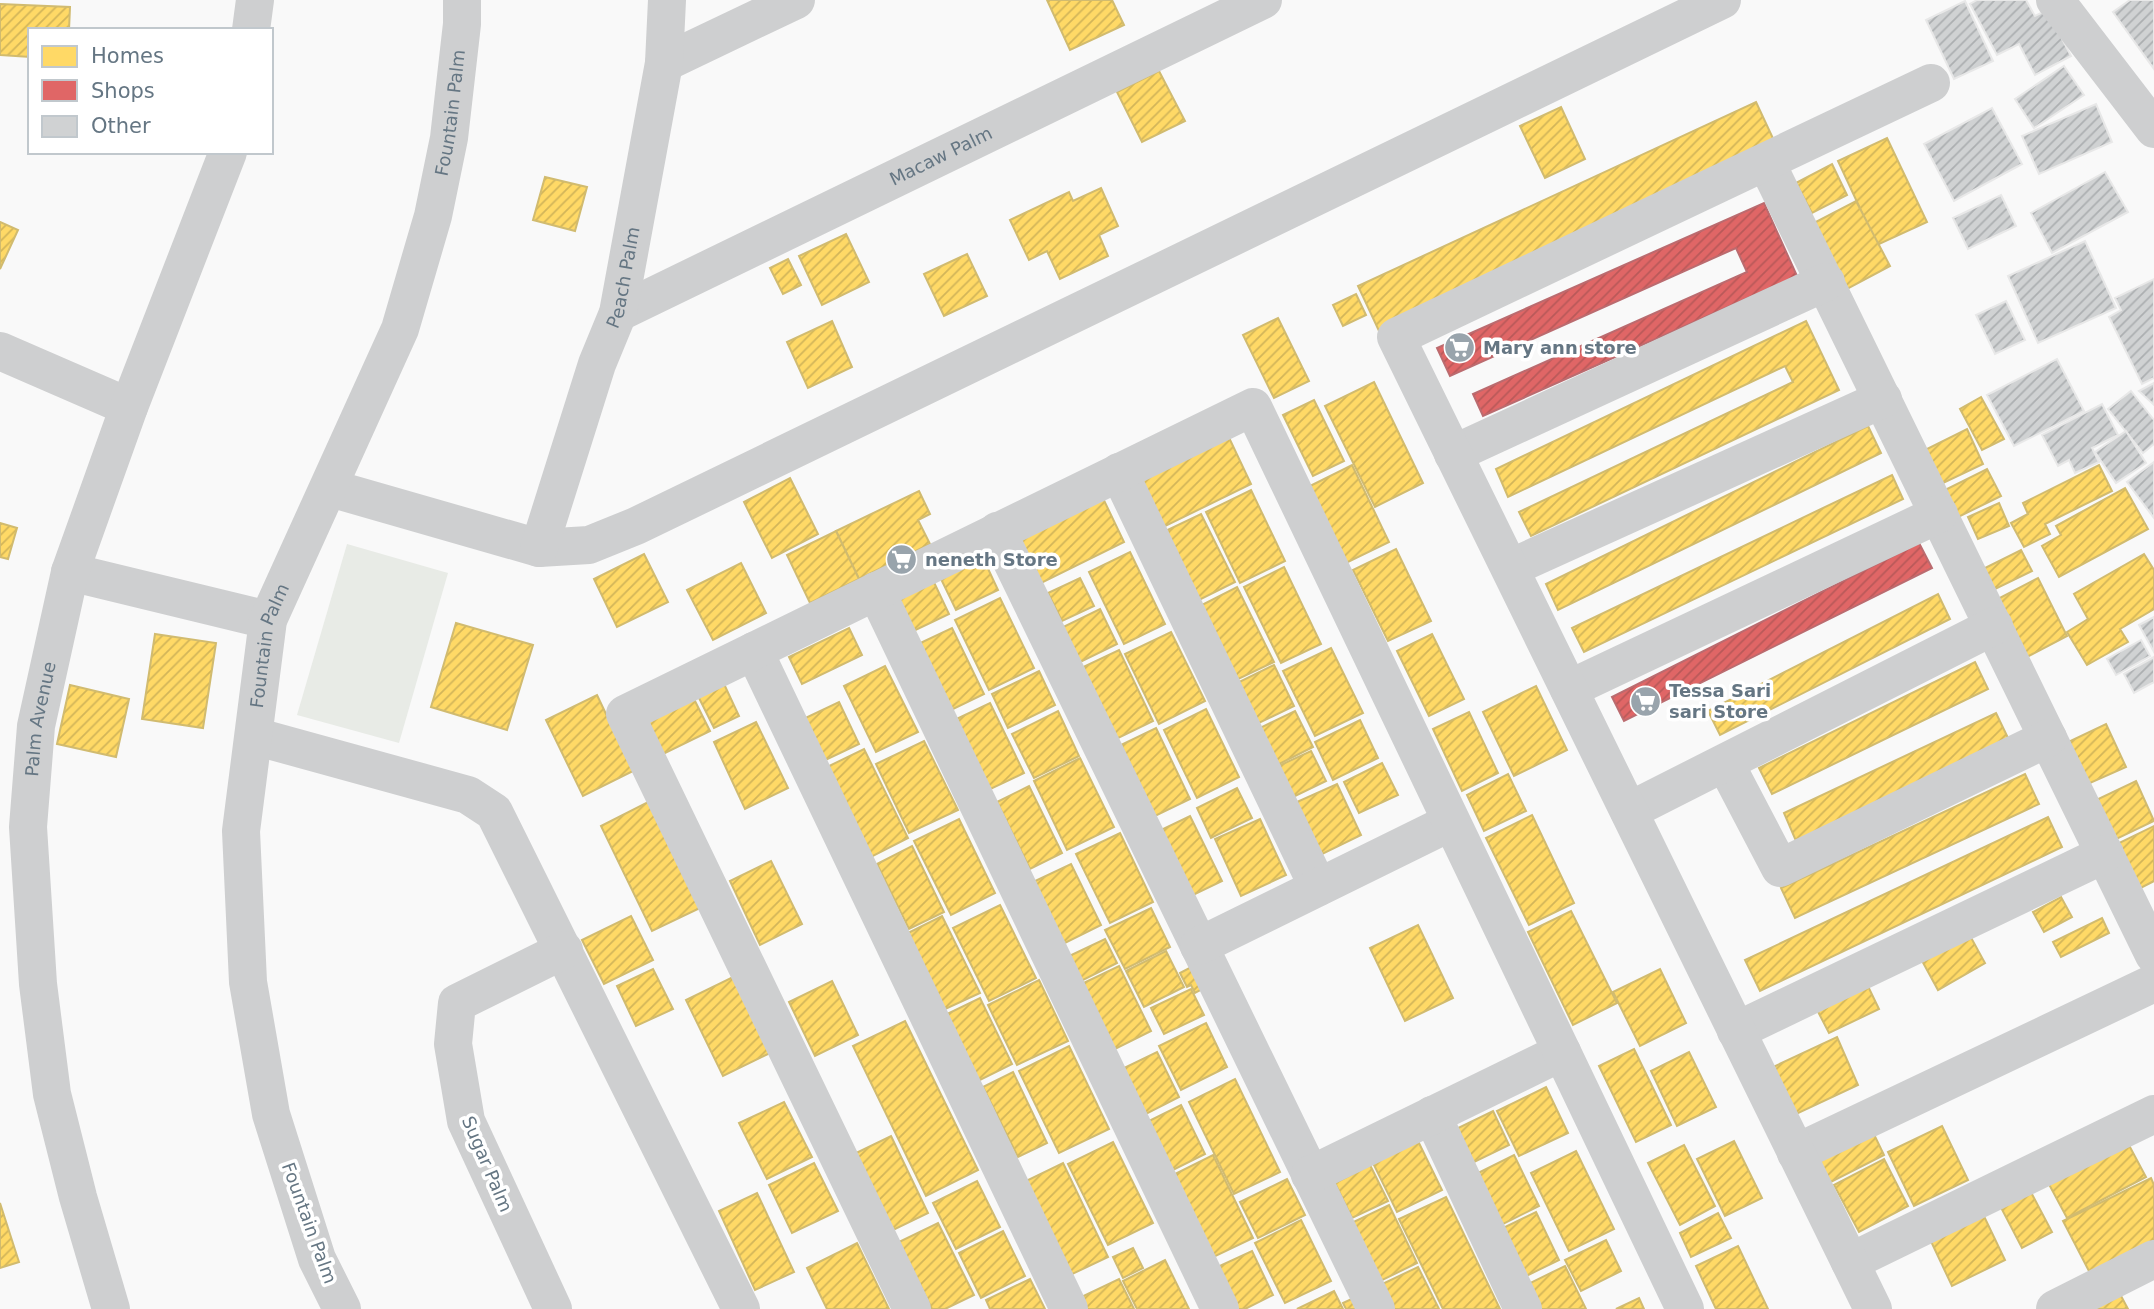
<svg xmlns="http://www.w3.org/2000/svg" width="2154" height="1309" font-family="'DejaVu Sans',sans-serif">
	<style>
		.green { fill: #e8ebe6 }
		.homes { fill: url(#homes-hatch); stroke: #d1bb6f; stroke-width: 2 }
		.shops { fill: url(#shops-hatch); stroke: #bb6b6f; stroke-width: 2 }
		.building { fill: url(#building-hatch); stroke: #e8e8e8; stroke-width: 2 }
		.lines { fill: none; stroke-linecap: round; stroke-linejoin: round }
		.minor { stroke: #cecfd0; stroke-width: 38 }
		.labels { text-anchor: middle; stroke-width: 7; stroke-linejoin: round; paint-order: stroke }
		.street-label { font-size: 18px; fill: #657683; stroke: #fff }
		.poi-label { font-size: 18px; font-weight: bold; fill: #657683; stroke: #fff; text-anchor: start }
	</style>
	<defs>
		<pattern id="homes-hatch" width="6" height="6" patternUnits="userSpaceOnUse" patternTransform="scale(1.75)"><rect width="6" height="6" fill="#ffd966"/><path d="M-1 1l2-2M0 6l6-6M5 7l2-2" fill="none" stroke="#d2b559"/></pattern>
		<pattern id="shops-hatch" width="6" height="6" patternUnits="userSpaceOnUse" patternTransform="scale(1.75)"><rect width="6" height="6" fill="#e06666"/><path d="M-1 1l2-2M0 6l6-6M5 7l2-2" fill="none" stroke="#b95959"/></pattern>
		<pattern id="building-hatch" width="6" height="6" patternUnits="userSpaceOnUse" patternTransform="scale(1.75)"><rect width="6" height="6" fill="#d0d2d3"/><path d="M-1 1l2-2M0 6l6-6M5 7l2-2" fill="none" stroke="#acafb1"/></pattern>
	</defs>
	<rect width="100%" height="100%" fill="#f9f9f9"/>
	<polygon class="green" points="347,544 448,573 399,743 297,715"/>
	<g class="homes">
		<polygon points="1047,0 1112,0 1124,25 1070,50"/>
		<polygon points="0,4 70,7 69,30 30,30 30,57 0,55"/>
		<polygon points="1159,71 1185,121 1142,142 1117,92"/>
		<polygon points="1756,102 1777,147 1379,331 1358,286"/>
		<polygon points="1561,107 1585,159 1545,178 1520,126"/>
		<polygon points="1887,138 1927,222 1877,245 1838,161"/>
		<polygon points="1832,164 1847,195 1812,213 1796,183"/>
		<polygon points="545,177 587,187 575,231 533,220"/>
		<polygon points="1101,188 1118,226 1099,235 1108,256 1060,279 1047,251 1029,260 1010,220 1069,192 1073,201"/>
		<polygon points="1856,201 1890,266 1847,289 1812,224"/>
		<polygon points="0,222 18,230 0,269"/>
		<polygon points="846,234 869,282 822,305 799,256"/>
		<polygon points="967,254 987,296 944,316 924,274"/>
		<polygon points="788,259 801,285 783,294 770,268"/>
		<polygon points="1356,294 1366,315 1343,326 1333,305"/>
		<polygon points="1278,318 1309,381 1274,398 1243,335"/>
		<polygon points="832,321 852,367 808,388 787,342"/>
		<polygon points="1806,321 1839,390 1531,536 1519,512 1793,382 1785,366 1508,497 1496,469"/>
		<polygon points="1374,382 1423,483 1375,507 1325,406"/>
		<polygon points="1981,397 2004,439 1982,450 1960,409"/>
		<polygon points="1314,400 1344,461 1313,476 1283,415"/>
		<polygon points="1223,425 1251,484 1153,532 1124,473"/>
		<polygon points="1868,426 1881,453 1558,610 1546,584"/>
		<polygon points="1967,429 1983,464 1939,485 1923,451"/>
		<polygon points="1352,465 1389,542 1346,563 1308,487"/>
		<polygon points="2099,465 2112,491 2045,524 2050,534 2024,547 2011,523 2028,514 2023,503"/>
		<polygon points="1987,469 2001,496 1948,522 1935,495"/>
		<polygon points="1892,475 1903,499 1584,652 1572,628"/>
		<polygon points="790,478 818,534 772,558 744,502"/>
		<polygon points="2125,488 2148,529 2059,577 2042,546 2061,535 2056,526"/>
		<polygon points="1251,490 1285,561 1240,583 1206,512"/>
		<polygon points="919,491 930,514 918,520 930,544 859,579 836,531"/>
		<polygon points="1100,492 1124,542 1031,588 1006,538"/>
		<polygon points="1999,503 2009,526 1978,539 1968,517"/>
		<polygon points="1201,514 1235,582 1191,604 1157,535"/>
		<polygon points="0,523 17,528 8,559 0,557"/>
		<polygon points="836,531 859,579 810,603 787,555"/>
		<polygon points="1396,549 1431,621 1388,641 1353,570"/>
		<polygon points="2021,550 2032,571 1989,592 1979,571"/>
		<polygon points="1130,552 1165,624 1124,644 1089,572"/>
		<polygon points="644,554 668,602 617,627 594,579"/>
		<polygon points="2144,554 2154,570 2154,609 2120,629 2128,642 2087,665 2067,632 2088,619 2074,594"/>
		<polygon points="983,558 998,590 956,610 941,579"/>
		<polygon points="741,563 766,613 713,640 687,590"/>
		<polygon points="1284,567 1321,644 1281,663 1244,587"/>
		<polygon points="931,576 949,614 901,637 883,599"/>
		<polygon points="1080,578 1094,606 1062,621 1048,593"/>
		<polygon points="2038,578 2067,636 2023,659 1994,601"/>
		<polygon points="1237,587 1274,662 1234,681 1198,607"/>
		<polygon points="1938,594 1950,619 1720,735 1708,711"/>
		<polygon points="1000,598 1034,668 989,690 955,620"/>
		<polygon points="1100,609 1117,644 1068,668 1051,633"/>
		<polygon points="456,623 533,645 507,730 431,707"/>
		<polygon points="849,628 862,655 802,684 789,657"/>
		<polygon points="952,628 984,694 947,712 914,646"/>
		<polygon points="1171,632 1205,701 1159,724 1125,654"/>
		<polygon points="155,634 216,643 203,728 142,719"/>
		<polygon points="1432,634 1464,699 1429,716 1397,651"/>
		<polygon points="1331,648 1363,713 1315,736 1283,671"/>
		<polygon points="1119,650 1153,721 1112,741 1077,670"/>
		<polygon points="1975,662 1988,689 1772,794 1759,768"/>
		<polygon points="1274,665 1294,706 1244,730 1225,689"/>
		<polygon points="885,666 918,732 876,752 844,686"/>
		<polygon points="1039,671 1055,705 1008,728 992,694"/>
		<polygon points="724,684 739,716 714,728 698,696"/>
		<polygon points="70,685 129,699 116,757 57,744"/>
		<polygon points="1536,686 1567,750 1514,776 1483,712"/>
		<polygon points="689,689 710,731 657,757 636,715"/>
		<polygon points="597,695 633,771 583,796 546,720"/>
		<polygon points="839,702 859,744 817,764 797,722"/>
		<polygon points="990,703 1024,773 982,793 948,723"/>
		<polygon points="1206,709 1239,777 1197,798 1164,730"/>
		<polygon points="1058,711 1079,756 1034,778 1012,734"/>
		<polygon points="1295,711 1313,747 1275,766 1258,729"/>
		<polygon points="1469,712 1498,773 1462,791 1433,729"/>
		<polygon points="1996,713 2009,740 1796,841 1784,813"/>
		<polygon points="1360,720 1378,758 1333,780 1315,742"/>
		<polygon points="756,722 788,788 745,809 714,742"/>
		<polygon points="2106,724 2126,767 2081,787 2062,745"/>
		<polygon points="1156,728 1190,799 1155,816 1121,745"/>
		<polygon points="924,741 958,810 909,833 876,764"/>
		<polygon points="864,749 908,838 867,859 823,769"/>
		<polygon points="1311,751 1326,781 1287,800 1272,769"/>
		<polygon points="1080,758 1114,827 1067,850 1034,781"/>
		<polygon points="1382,763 1398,795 1359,813 1344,782"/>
		<polygon points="1508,774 1526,811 1484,831 1467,795"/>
		<polygon points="2025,774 2039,804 1795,918 1781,888"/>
		<polygon points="2136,781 2154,821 2110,842 2092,802"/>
		<polygon points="1337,784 1361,835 1314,858 1288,806"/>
		<polygon points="1029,786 1062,853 1030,869 997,802"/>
		<polygon points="1237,788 1252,818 1211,838 1197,808"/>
		<polygon points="650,801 702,907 652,931 601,826"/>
		<polygon points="1532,815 1574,903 1529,925 1486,838"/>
		<polygon points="1190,816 1222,881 1191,896 1159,831"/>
		<polygon points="2048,817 2062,847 1760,991 1745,960"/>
		<polygon points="959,819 995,893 951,915 914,841"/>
		<polygon points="1260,819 1286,875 1241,896 1215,839"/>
		<polygon points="2154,826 2154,881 2133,892 2111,847"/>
		<polygon points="1120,833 1153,902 1110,923 1076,854"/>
		<polygon points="912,846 944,912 909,929 877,864"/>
		<polygon points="771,861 802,924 760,945 730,881"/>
		<polygon points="1071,864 1101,925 1063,944 1033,882"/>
		<polygon points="2061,897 2072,917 2044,932 2033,912"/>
		<polygon points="1000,905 1036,978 989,1001 953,928"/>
		<polygon points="1151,908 1170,947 1125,969 1105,930"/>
		<polygon points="1571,911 1617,1003 1573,1025 1528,932"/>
		<polygon points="631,916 653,960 604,984 582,940"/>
		<polygon points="942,916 980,993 941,1011 904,935"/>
		<polygon points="2102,918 2109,933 2061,957 2053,942"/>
		<polygon points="1963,923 1985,963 1938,990 1915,948"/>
		<polygon points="1418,925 1453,998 1405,1021 1370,948"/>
		<polygon points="1105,939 1117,963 1077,983 1065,958"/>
		<polygon points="1166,951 1184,987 1144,1007 1126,971"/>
		<polygon points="1195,965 1206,987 1195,993 1191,985 1187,987 1180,973"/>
		<polygon points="1119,966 1151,1031 1101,1056 1069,990"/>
		<polygon points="653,969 673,1009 636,1026 617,986"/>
		<polygon points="1660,969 1686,1023 1640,1046 1613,992"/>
		<polygon points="733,977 770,1053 723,1076 686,1000"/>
		<polygon points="1864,978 1879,1009 1829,1033 1813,1002"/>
		<polygon points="1039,980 1068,1041 1017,1065 988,1005"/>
		<polygon points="832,981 858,1035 815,1056 789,1002"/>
		<polygon points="1191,989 1204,1015 1164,1034 1151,1008"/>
		<polygon points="980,998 1012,1064 976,1082 943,1016"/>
		<polygon points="905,1021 978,1170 926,1196 853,1046"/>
		<polygon points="1206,1023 1227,1067 1181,1090 1159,1046"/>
		<polygon points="1837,1037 1858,1085 1794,1115 1771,1068"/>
		<polygon points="1069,1046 1109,1129 1059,1153 1019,1071"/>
		<polygon points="1634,1049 1671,1125 1636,1142 1599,1066"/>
		<polygon points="1157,1052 1179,1097 1142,1116 1120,1070"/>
		<polygon points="1689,1052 1716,1107 1677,1126 1651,1071"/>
		<polygon points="1013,1072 1047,1143 1018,1157 983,1087"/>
		<polygon points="1235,1079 1280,1172 1234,1194 1189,1102"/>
		<polygon points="1546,1087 1568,1133 1519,1156 1497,1111"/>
		<polygon points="784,1102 812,1157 767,1179 739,1123"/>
		<polygon points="1181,1105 1205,1154 1169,1172 1145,1123"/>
		<polygon points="1493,1111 1509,1145 1466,1166 1450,1132"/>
		<polygon points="1868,1122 1884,1155 1829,1183 1812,1149"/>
		<polygon points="1942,1126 1968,1180 1914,1206 1888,1152"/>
		<polygon points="2123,1134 2146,1177 2067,1218 2044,1175"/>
		<polygon points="891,1136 928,1213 889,1232 852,1155"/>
		<polygon points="1417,1139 1442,1190 1397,1212 1372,1161"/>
		<polygon points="1734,1141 1762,1198 1725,1216 1697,1159"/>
		<polygon points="1113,1142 1153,1223 1108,1245 1068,1164"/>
		<polygon points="1684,1145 1715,1206 1680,1225 1648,1163"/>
		<polygon points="1576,1151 1614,1229 1569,1251 1531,1173"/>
		<polygon points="1213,1155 1253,1238 1205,1261 1165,1179"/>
		<polygon points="1514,1155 1539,1206 1489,1231 1464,1180"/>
		<polygon points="1884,1159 1908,1206 1859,1232 1834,1185"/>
		<polygon points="814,1163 838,1211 792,1233 769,1185"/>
		<polygon points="1063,1163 1108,1257 1068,1276 1022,1183"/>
		<polygon points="1370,1165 1388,1201 1352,1218 1335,1183"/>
		<polygon points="2151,1178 2154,1185 2154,1242 2090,1273 2063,1221"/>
		<polygon points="1287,1179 1305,1215 1258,1238 1240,1202"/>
		<polygon points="977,1181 1000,1227 956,1249 933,1203"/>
		<polygon points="2025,1181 2052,1232 2022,1248 1995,1196"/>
		<polygon points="757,1193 794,1272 755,1290 719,1211"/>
		<polygon points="1446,1197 1500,1309 1443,1309 1399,1219"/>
		<polygon points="0,1203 19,1262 0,1268"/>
		<polygon points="1389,1205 1417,1263 1370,1286 1341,1228"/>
		<polygon points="1981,1210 2005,1260 1952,1286 1928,1235"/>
		<polygon points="1536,1212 1559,1260 1522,1278 1499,1230"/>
		<polygon points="1718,1213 1731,1238 1691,1257 1680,1233"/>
		<polygon points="1301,1220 1331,1281 1285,1303 1255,1243"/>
		<polygon points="938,1223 974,1295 945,1309 932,1309 899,1242"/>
		<polygon points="1003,1231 1025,1276 981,1298 959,1253"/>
		<polygon points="1606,1240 1621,1271 1581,1291 1565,1260"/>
		<polygon points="857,1243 889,1309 827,1309 807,1268"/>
		<polygon points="1738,1246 1768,1309 1716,1309 1696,1266"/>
		<polygon points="1133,1248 1143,1268 1123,1278 1113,1257"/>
		<polygon points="1252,1251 1273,1295 1245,1309 1230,1309 1211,1270"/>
		<polygon points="1165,1260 1189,1309 1137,1309 1123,1281"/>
		<polygon points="1565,1266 1586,1309 1535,1309 1524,1286"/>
		<polygon points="1418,1267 1439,1309 1385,1309 1374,1288"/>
		<polygon points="1030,1279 1045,1309 990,1309 986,1300"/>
		<polygon points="1119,1279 1134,1309 1079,1309 1075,1300"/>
		<polygon points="1334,1291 1343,1309 1297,1309"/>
		<polygon points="2120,1294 2128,1309 2090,1309"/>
		<polygon points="1358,1296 1365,1309 1346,1309 1343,1303"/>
		<polygon points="1639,1298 1644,1309 1616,1309"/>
	</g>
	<g class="shops">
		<polygon points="1764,203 1797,276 1483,416 1473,394 1747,272 1736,248 1450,376 1437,348"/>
		<polygon points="1919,543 1932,568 1624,721 1612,697"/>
	</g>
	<g class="building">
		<polygon points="1977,0 2026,0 2035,16 2047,10 2071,56 2035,75 2019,44 1997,55 1970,4"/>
		<polygon points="2130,0 2154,0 2154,69 2113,12"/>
		<polygon points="1965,1 1993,61 1954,79 1926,20"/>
		<polygon points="2064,66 2084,95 2034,128 2015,99"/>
		<polygon points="2096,104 2112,142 2039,174 2022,136"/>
		<polygon points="1992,108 2022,164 1954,201 1924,144"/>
		<polygon points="2105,172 2128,212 2052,253 2031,213"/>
		<polygon points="2001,195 2016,226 1968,249 1953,218"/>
		<polygon points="2085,241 2116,308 2038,343 2008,276"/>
		<polygon points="2154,279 2154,378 2142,384 2109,317 2121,310 2115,298"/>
		<polygon points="2006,301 2025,340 1995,354 1976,315"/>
		<polygon points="2057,359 2084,411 2014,446 1987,395"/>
		<polygon points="2154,383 2154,405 2139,391"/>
		<polygon points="2131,391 2154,420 2154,444 2143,453 2108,409"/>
		<polygon points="2102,404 2118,435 2092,448 2099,462 2075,473 2069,460 2058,466 2042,435"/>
		<polygon points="2126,431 2146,463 2116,483 2095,452"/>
		<polygon points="2154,462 2154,518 2127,482"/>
		<polygon points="2154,617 2154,652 2139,625"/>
		<polygon points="2141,640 2150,656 2116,675 2107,659"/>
		<polygon points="2154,657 2154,682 2134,693 2124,674"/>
	</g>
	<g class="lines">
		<g class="minor">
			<polyline points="2055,0 2154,129"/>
			<polyline points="251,30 255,0"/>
			<polyline points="664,63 796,0"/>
			<polyline points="1766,162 2154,955"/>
			<path id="s1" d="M 618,313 L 1263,0"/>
			<polyline points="0,351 129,407"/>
			<polyline points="1453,454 1826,282"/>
			<polyline points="1119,472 1318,887"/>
			<polyline points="330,488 539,548 589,545 636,526 1722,0"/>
			<polyline points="997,531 1376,1309"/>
			<path id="s2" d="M 539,548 L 597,364 L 618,313 L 664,63 L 667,0"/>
			<polyline points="1510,568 1883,399"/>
			<polyline points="70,572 268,620"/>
			<polyline points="876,591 1220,1309"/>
			<polyline points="754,651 1069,1309"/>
			<polyline points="1569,689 1939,514"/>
			<polyline points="254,736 468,795 494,812 741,1309"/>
			<polyline points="1725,763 1780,868 2048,738"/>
			<polyline points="1629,811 1994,626"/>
			<polyline points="1199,946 1451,822"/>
			<polyline points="1736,1031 2105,854"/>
			<polyline points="1432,1115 1523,1309"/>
			<polyline points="1796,1153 2154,983"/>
			<polyline points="1310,1175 1562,1052"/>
			<polyline points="1850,1262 2154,1114"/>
			<path id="s3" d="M 111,1309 L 78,1197 L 52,1094 L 38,984 L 28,827 L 36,726 L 70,572 L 129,407 L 228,152"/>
			<path id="s4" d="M 342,1309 L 317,1259 L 271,1114 L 248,982 L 241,831 L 268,620 L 400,329 L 433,216 L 449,138 L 462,24 L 462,0"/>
			<polyline points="553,1309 466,1121 453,1044 457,1003 564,950"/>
			<polyline points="912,1309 625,714 1253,407 1685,1309"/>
			<polyline points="1873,1309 1396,337 1931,83"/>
			<polyline points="2055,1309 2154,1259"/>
		</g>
	</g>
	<defs>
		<symbol id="supermarket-disc" viewBox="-11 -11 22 22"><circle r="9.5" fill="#99a4ac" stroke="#fff"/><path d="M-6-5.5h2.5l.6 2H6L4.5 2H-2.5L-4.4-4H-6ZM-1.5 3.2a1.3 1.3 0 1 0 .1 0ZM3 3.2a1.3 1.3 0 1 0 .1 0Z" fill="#fff"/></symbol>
	</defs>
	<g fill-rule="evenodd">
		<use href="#supermarket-disc" x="1442" y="330" width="35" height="35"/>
		<use href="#supermarket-disc" x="884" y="542" width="35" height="35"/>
		<use href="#supermarket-disc" x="1628" y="684" width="35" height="35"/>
	</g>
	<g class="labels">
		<g class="street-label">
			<text dy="6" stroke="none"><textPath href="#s4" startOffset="1248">Fountain Palm</textPath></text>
			<text dy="6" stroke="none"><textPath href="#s1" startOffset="359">Macaw Palm</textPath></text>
			<text dy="6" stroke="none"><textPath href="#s2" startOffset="284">Peach Palm</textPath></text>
			<text dy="6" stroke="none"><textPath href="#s4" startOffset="681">Fountain Palm</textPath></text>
			<text dy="6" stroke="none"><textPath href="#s3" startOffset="600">Palm Avenue</textPath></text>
			<text transform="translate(487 1164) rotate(67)" y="6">Sugar Palm</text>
			<text transform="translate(309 1223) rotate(70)" y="6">Fountain Palm</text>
		</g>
		<g class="poi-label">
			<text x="1483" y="354">Mary ann store</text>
			<text x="925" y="566">neneth Store</text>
			<text x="1669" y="697">Tessa Sari<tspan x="1669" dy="21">sari Store</tspan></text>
		</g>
	</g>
	<rect x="28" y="28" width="245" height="126" fill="#ffffff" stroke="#c1c8cd" stroke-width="2"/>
	<rect x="42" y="46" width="35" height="21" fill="#ffd966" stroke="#c1c8cd" stroke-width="2"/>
	<text x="91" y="63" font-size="21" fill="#657683">Homes</text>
	<rect x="42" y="80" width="35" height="21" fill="#e06666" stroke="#c1c8cd" stroke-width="2"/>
	<text x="91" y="98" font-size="21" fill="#657683">Shops</text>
	<rect x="42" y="116" width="35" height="21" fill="#d0d2d3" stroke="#c1c8cd" stroke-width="2"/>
	<text x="91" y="133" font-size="21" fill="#657683">Other</text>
</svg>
